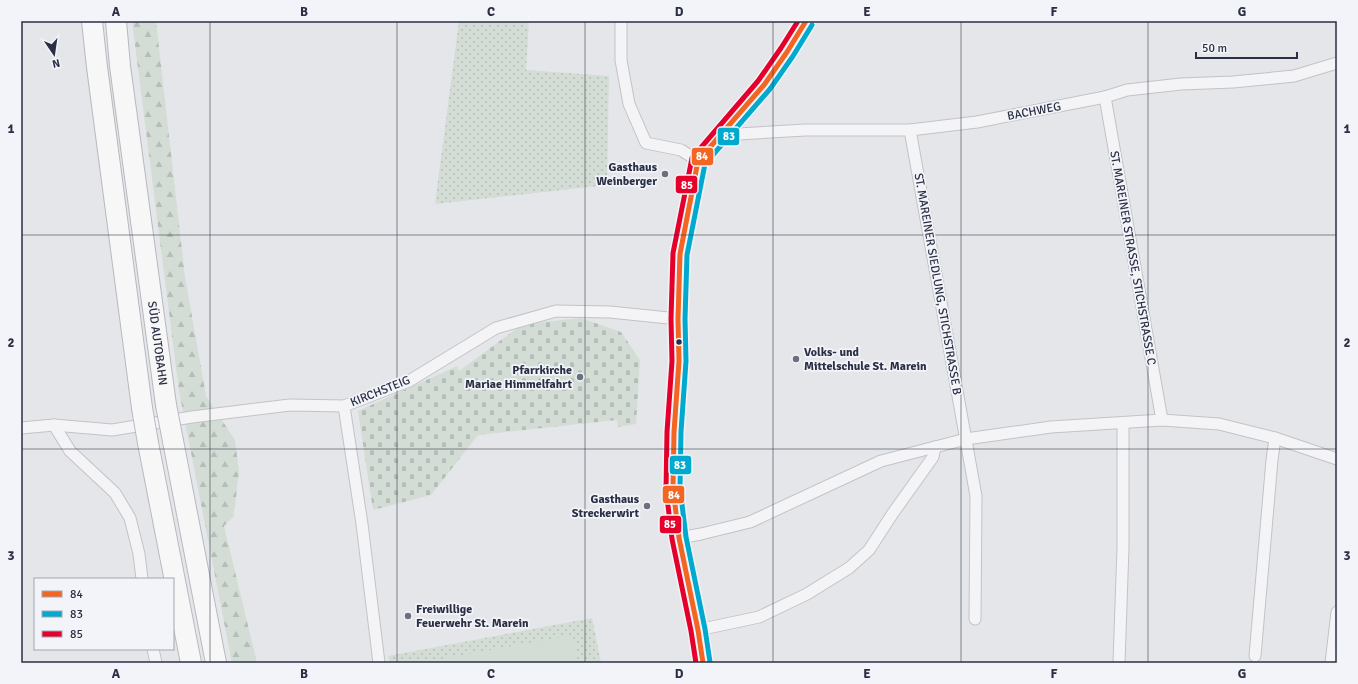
<svg xmlns="http://www.w3.org/2000/svg" width="1358" height="684" font-family="Signika,sans-serif">
	<style>
		.grass { fill: url(#grass-dots) }
		.forest { fill: url(#forest-firs) }
		.cemetery { fill: url(#cemetery-stones) }
		.pitch { fill: #d3ddd5 }
		.lines { fill: none; stroke-linecap: round; stroke-linejoin: round }
		.street-casing { stroke: #c2c3c7; stroke-width: 13 }
		.highway-casing { stroke: #b7b9be; stroke-width: 22 }
		.street { stroke: #f4f4f6; stroke-width: 11 }
		.highway { stroke: #f7f7f8; stroke-width: 20 }
		.highway-bridge-casing { stroke: #b7b9be; stroke-width: 22; stroke-linecap: butt }
		.highway-bridge { stroke: #f7f7f8; stroke-width: 20 }
		.bus-1-casing { stroke: #f3f4f9; stroke-width: 8 }
		.bus-2-casing { stroke: #f3f4f9; stroke-width: 8 }
		.bus-3-casing { stroke: #f3f4f9; stroke-width: 8 }
		.bus-1 { stroke: #f26522; stroke-width: 5 }
		.bus-2 { stroke: #00a9ce; stroke-width: 5 }
		.bus-3 { stroke: #e4002b; stroke-width: 5 }
		.grid { fill: none; stroke: #2a2f44; stroke-width: 1; stroke-opacity: 0.55 }
		.poi-dot { fill: #6b6f7e; stroke: #f3f4f9; stroke-width: 1.5 }
		.bus-dot { fill: #2a2f44; stroke: #f3f4f9; stroke-width: 1.5 }
		.labels { text-anchor: middle; stroke-width: 3.5; stroke-linejoin: round; paint-order: stroke }
		.street-label { font-size: 12px; fill: #2a2f44; stroke: #f3f4f9 }
		.poi-label { font-size: 12px; font-weight: bold; fill: #2a2f44; stroke: #f3f4f9; text-anchor: end }
		.line-badge { stroke: #f3f4f9; stroke-width: 1.5 }
		.badge-label { font-size: 11px; text-anchor: middle; font-weight: bold; fill: #fff }
		.neatline { fill: none; stroke: #2a2f44; stroke-width: 1.5 }
		.grid-label { font-size: 13px; text-anchor: middle; font-weight: bold; fill: #2a2f44 }
	</style>
	<defs>
		<pattern id="grass-dots" width="8" height="8" patternUnits="userSpaceOnUse"><rect width="8" height="8" fill="#d3ddd5"/><path d="M2 2h.1M6 6h.1" fill="none" stroke="#b5beb8" stroke-width="1.8" stroke-linecap="round"/></pattern>
		<pattern id="forest-firs" width="22" height="20" patternUnits="userSpaceOnUse"><rect width="22" height="20" fill="#d3ddd5"/><path d="M5 1l3.5 6h-7zM16 11l3.5 6h-7z" fill="#b5beb8"/></pattern>
		<pattern id="cemetery-stones" width="16" height="16" patternUnits="userSpaceOnUse"><rect width="16" height="16" fill="#d3ddd5"/><path d="M2 7V4a2 2 0 0 1 4 0v3zM10 15v-3a2 2 0 0 1 4 0v3z" fill="#b5beb8"/></pattern>
	</defs>
	<rect width="100%" height="100%" fill="#e5e6e9"/>
	<g class="grass">
		<polygon points="459,21 529,21 526,70 609,76 607,185 435,204"/>
		<polygon points="592,618 601,663 390,663 388,656"/>
	</g>
	<polygon class="forest" points="132,21 156,21 185,277 206,396 235,440 239,471 235,506 233,517 224,526 257,663 232,663 179,391"/>
	<polygon class="cemetery" points="581,318 621,332 640,360 636,424 618,427 617,420 478,435 431,495 373,510 358,411 457,366 459,371 523,324"/>
	<polygon class="pitch" points="573,635 578,663 419,663"/>
	<g class="lines">
		<defs>
			<g id="street">
				<polyline points="621,21 621,60 629,104 646,143 681,150 698,161"/>
				<polyline points="1105,97 1162,420"/>
				<polyline points="729,126 739,134 805,130 910,130 977,122 1105,97 1127,90 1181,84 1233,82 1294,76 1337,63"/>
				<polyline points="910,130 976,496 975,619"/>
				<polyline points="344,406 362,524 379,663"/>
				<polyline points="54,425 70,451 115,493 130,518 139,554 142,579"/>
				<polyline points="21,428 54,425 112,430 192,417 290,405 344,406 409,381 496,328 556,311 610,312 678,319"/>
				<polyline points="679,538 701,534 750,522 881,461 966,439 1051,427 1162,420 1219,424 1275,438 1337,459"/>
				<polyline points="698,630 759,617 807,594 849,568 869,550 893,513 933,457 935,447"/>
				<polyline points="153,649 156,663"/>
				<polyline points="1255,656 1272,460 1275,438"/>
				<polyline points="703,663 698,630 679,538 673,488 674,432 679,361 678,319 680,254 698,161 729,126 764,85 787,52 806,21"/>
				<polyline points="1119,663 1123,547 1123,423"/>
				<polyline points="1331,663 1337,612"/>
			</g>
			<g id="highway">
				<polyline points="92,21 97,67 142,408"/>
				<path id="s1" d="M 116,21 L 120,66 L 166,405"/>
				<polyline points="173,441 216,663"/>
				<polyline points="148,443 191,663"/>
			</g>
		</defs>
		<use href="#street" class="street-casing"/>
		<use href="#highway" class="highway-casing"/>
		<use href="#street" class="street"/>
		<use href="#highway" class="highway"/>
		<defs>
			<g id="highway-bridge">
				<polyline points="166,405 173,441"/>
				<polyline points="142,408 148,443"/>
			</g>
		</defs>
		<use href="#highway-bridge" class="highway-bridge-casing"/>
		<use href="#highway-bridge" class="highway-bridge"/>
		<defs>
			<polyline id="bus-1" points="703,663 698,630 679,538 673,488 674,432 679,361 678,319 680,254 698,161 764,85 787,52 806,21"/>
			<polyline id="bus-2" points="710,662 705,629 686,537 680,488 681,432 686,361 685,319 687,255 705,164 770,89 793,56 812,25"/>
			<polyline id="bus-3" points="696,663 691,631 672,539 666,489 667,432 672,361 671,319 673,253 692,158 758,81 781,48 798,21"/>
		</defs>
		<use href="#bus-1" class="bus-1-casing"/>
		<use href="#bus-2" class="bus-2-casing"/>
		<use href="#bus-3" class="bus-3-casing"/>
		<use href="#bus-1" class="bus-1"/>
		<use href="#bus-2" class="bus-2"/>
		<use href="#bus-3" class="bus-3"/>
	</g>
	<path class="grid" d="M 210,21 L 210,663M 397,21 L 397,663M 585,21 L 585,663M 773,21 L 773,663M 961,21 L 961,663M 1148,21 L 1148,663M 21,235 L 1337,235M 21,449 L 1337,449"/>
	<g class="poi-dot">
		<circle cx="665" cy="174" r="4"/>
		<circle cx="796" cy="359" r="4"/>
		<circle cx="580" cy="377" r="4"/>
		<circle cx="647" cy="506" r="4"/>
		<circle cx="408" cy="616" r="4"/>
	</g>
	<circle class="bus-dot" cx="679" cy="342" r="3.5"/>
	<g class="labels">
		<g class="street-label">
			<text transform="translate(1034 111) rotate(-11)" y="4">BACHWEG</text>
			<text transform="translate(1133 258) rotate(80)" y="4">ST. MAREINER STRASSE, STICHSTRASSE C</text>
			<text transform="translate(938 284) rotate(80)" y="4">ST. MAREINER SIEDLUNG, STICHSTRASSE B</text>
			<text dy="4" stroke="none"><textPath href="#s1" startOffset="325">SÜD AUTOBAHN</textPath></text>
			<text transform="translate(380 391) rotate(-22)" y="4">KIRCHSTEIG</text>
		</g>
		<g class="poi-label">
			<text x="657" y="171">Gasthaus<tspan x="657" dy="14">Weinberger</tspan></text>
			<text x="804" y="356" text-anchor="start">Volks- und<tspan x="804" dy="14">Mittelschule St. Marein</tspan></text>
			<text x="572" y="374">Pfarrkirche<tspan x="572" dy="14">Mariae Himmelfahrt</tspan></text>
			<text x="639" y="503">Gasthaus<tspan x="639" dy="14">Streckerwirt</tspan></text>
			<text x="416" y="613" text-anchor="start">Freiwillige<tspan x="416" dy="14">Feuerwehr St. Marein</tspan></text>
		</g>
	</g>
	<g class="line-badge">
		<rect x="717" y="127" width="23" height="19" rx="4" fill="#00a9ce"/>
		<rect x="691" y="147" width="23" height="19" rx="4" fill="#f26522"/>
		<rect x="675" y="175" width="23" height="19" rx="4" fill="#e4002b"/>
		<rect x="669" y="455" width="23" height="20" rx="4" fill="#00a9ce"/>
		<rect x="662" y="485" width="23" height="19" rx="4" fill="#f26522"/>
		<rect x="659" y="515" width="23" height="19" rx="4" fill="#e4002b"/>
	</g>
	<g class="badge-label">
		<text x="729" y="140">83</text>
		<text x="702" y="160">84</text>
		<text x="687" y="189">85</text>
		<text x="680" y="469">83</text>
		<text x="674" y="499">84</text>
		<text x="670" y="528">85</text>
	</g>
	<rect width="1358" height="684" fill="none" stroke="#f3f4f9" stroke-width="44"/>
	<rect x="34" y="578" width="140" height="72" fill="#f3f4f9" stroke="#a3a5b1"/>
	<rect x="42" y="591" width="20" height="6" fill="#f26522" stroke="#a3a5b1"/>
	<text x="70" y="598" font-size="12" fill="#2a2f44">84</text>
	<rect x="42" y="611" width="20" height="6" fill="#00a9ce" stroke="#a3a5b1"/>
	<text x="70" y="618" font-size="12" fill="#2a2f44">83</text>
	<rect x="42" y="631" width="20" height="6" fill="#e4002b" stroke="#a3a5b1"/>
	<text x="70" y="638" font-size="12" fill="#2a2f44">85</text>
	<g transform="translate(54 54) rotate(167)" stroke="#f3f4f9" stroke-width="3" paint-order="stroke">
	<path d="M0-3L7 15L0 10L-7 15Z" fill="#2a2f44"/>
	<text y="-6" font-size="11" font-weight="bold" text-anchor="middle" fill="#2a2f44">N</text>
	</g>
	<path d="M1196 52v6h101v-6" fill="none" stroke="#2a2f44" stroke-width="2"/>
	<text x="1202" y="52" font-size="12" fill="#2a2f44" stroke="#f3f4f9" stroke-width="3" paint-order="stroke">50 m</text>
	<rect x="22" y="22" width="1314" height="640" class="neatline"/>
	<g class="grid-label">
		<text x="116" y="16">A</text>
		<text x="304" y="16">B</text>
		<text x="491" y="16">C</text>
		<text x="679" y="16">D</text>
		<text x="867" y="16">E</text>
		<text x="1054" y="16">F</text>
		<text x="1242" y="16">G</text>
		<text x="11" y="133">1</text>
		<text x="1347" y="133">1</text>
		<text x="11" y="347">2</text>
		<text x="1347" y="347">2</text>
		<text x="11" y="560">3</text>
		<text x="1347" y="560">3</text>
		<text x="116" y="678">A</text>
		<text x="304" y="678">B</text>
		<text x="491" y="678">C</text>
		<text x="679" y="678">D</text>
		<text x="867" y="678">E</text>
		<text x="1054" y="678">F</text>
		<text x="1242" y="678">G</text>
	</g>
</svg>
